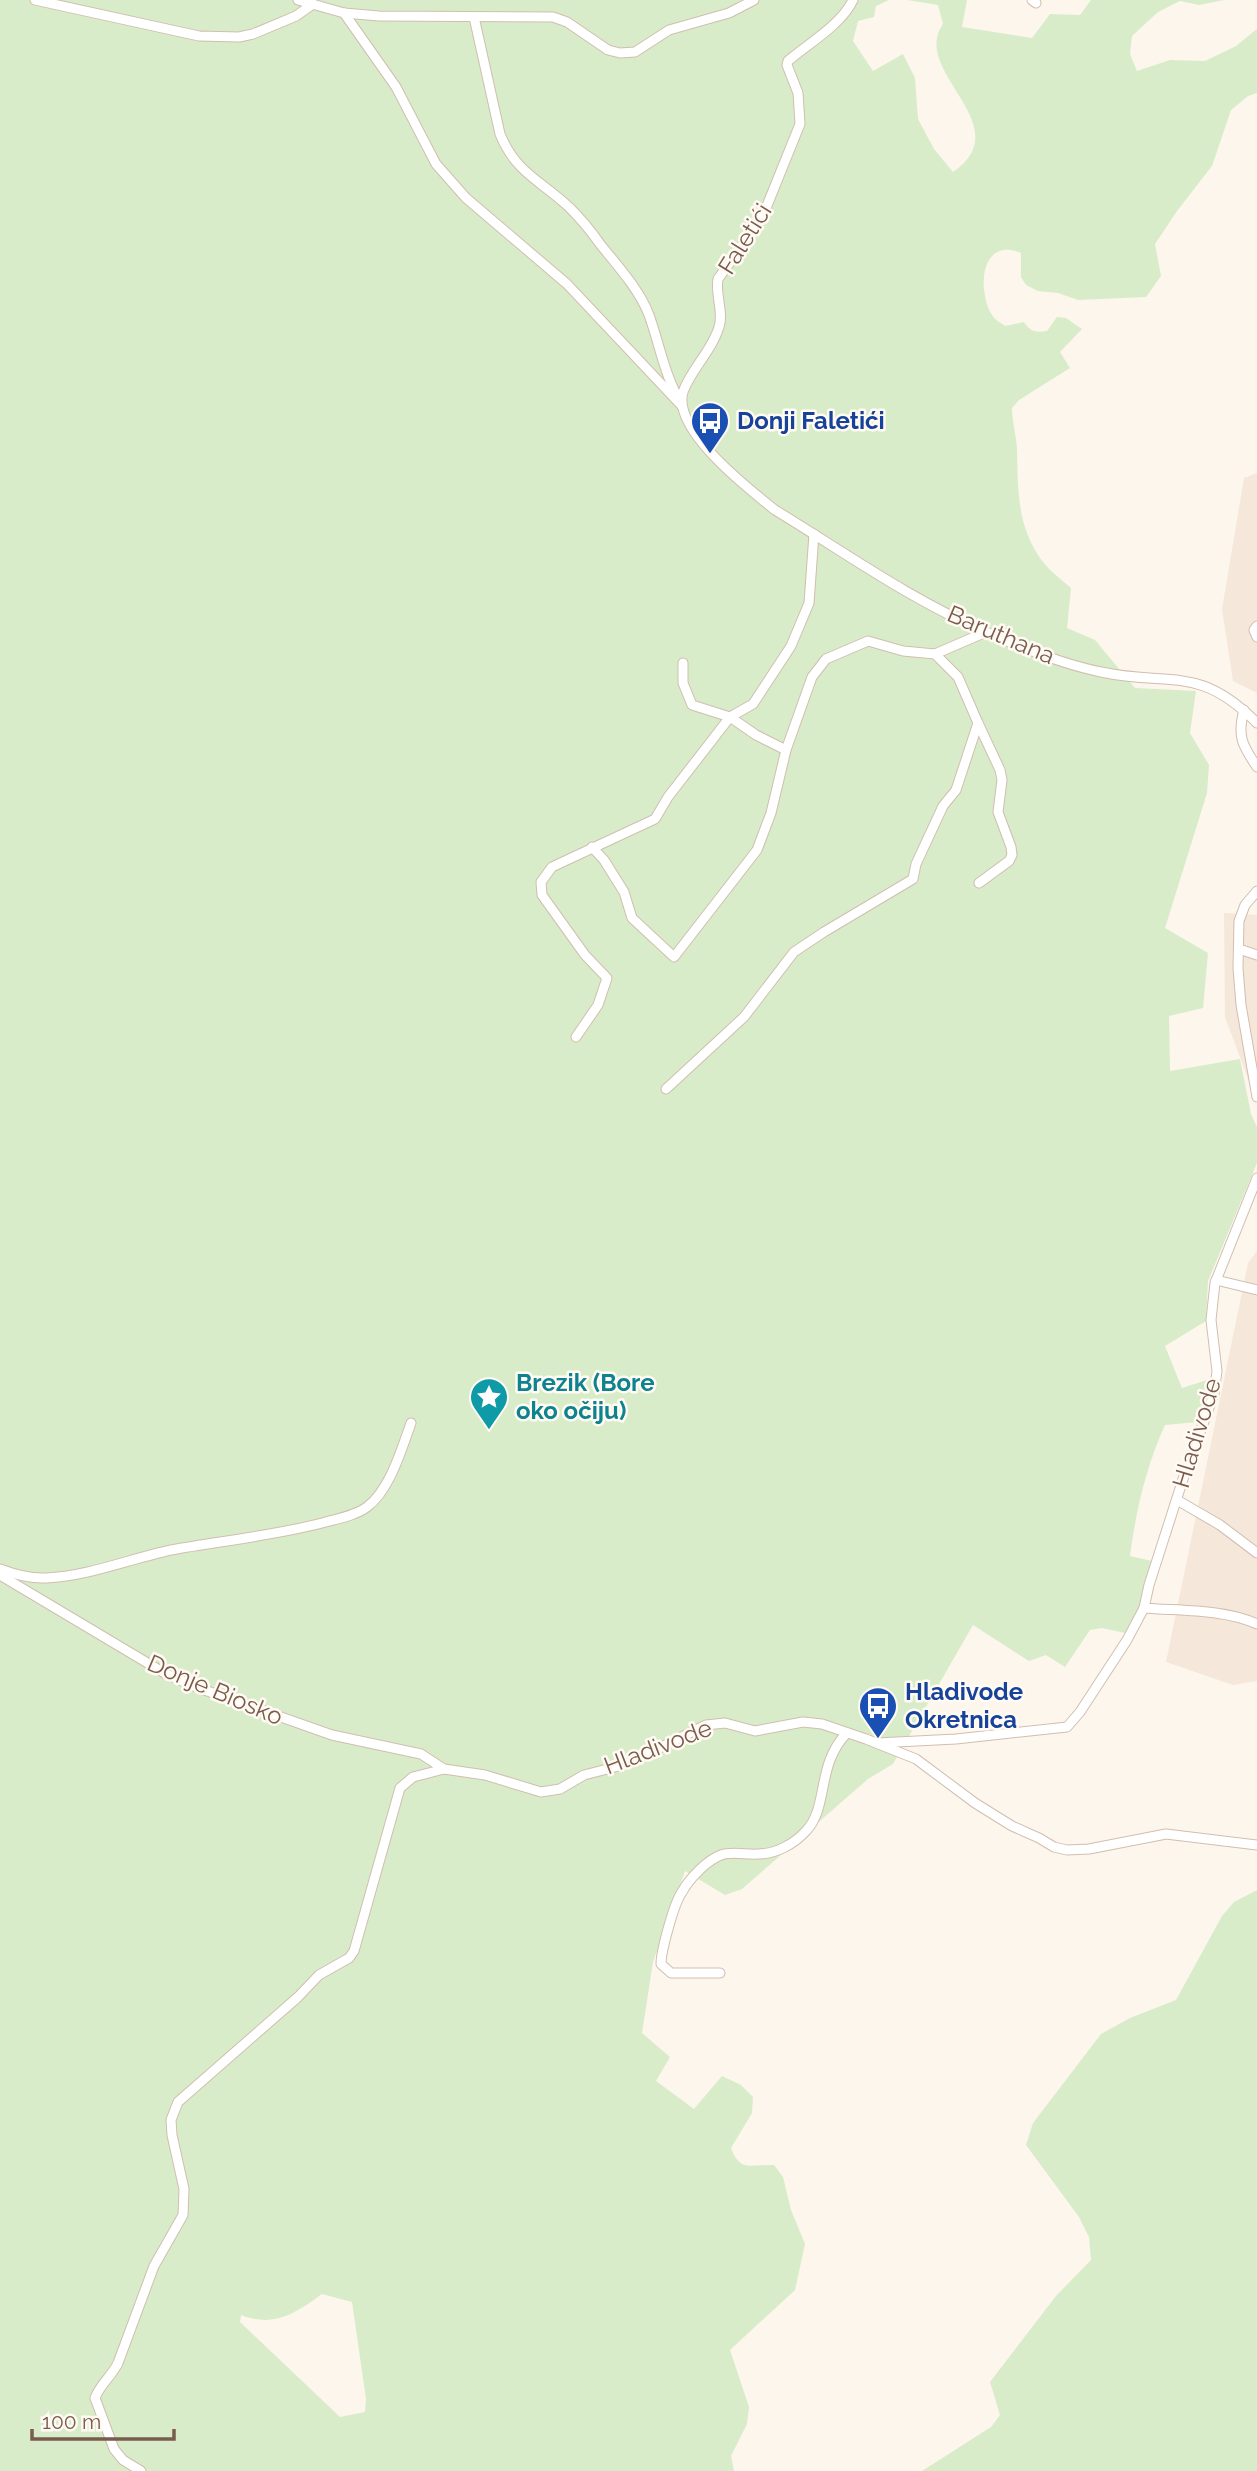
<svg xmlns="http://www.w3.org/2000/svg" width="1257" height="2471" font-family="Raleway,sans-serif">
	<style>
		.residential { fill: #f5e8da }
		.green { fill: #d8ecc9; fill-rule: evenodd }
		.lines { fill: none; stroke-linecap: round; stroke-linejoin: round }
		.minor-casing { stroke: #d1beb0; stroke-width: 11 }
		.minor { stroke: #fff; stroke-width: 9 }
		.labels { text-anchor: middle; stroke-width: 5; stroke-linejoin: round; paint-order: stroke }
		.street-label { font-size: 24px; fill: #7a5c4d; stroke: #fffaf3 }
		.transit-label { font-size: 24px; font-weight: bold; fill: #164399; stroke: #fffaf3; text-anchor: start }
		.culture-label { font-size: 24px; font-weight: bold; fill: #0d838f; stroke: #fffaf3; text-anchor: start }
	</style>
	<rect width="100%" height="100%" fill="#fdf6ec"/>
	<g class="residential">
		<polygon points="1257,473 1257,693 1233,681 1222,609 1244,478"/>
		<polygon points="1224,913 1257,915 1257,1103 1225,1017"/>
		<polygon points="1257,1251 1257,1681 1233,1685 1166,1662 1248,1263"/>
	</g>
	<g class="green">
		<path d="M 0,0 L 889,0 L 876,6 L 874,17 L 858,21 L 853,41 L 873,71 L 903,54 L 915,78 L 918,119 L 934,149 L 953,172 C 1021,125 909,72 943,24 L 938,5 L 907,0 L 967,0 L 962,27 L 1032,38 L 1050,14 L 1080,15 L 1091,0 L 1224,0 L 1199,5 L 1180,1 L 1158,12 L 1132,36 L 1130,54 L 1137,71 L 1170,60 L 1205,61 L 1236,46 L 1257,29 L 1257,93 L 1248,96 L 1231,110 L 1212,166 L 1177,211 L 1155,244 L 1161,276 L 1146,297 L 1078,300 L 1058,293 L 1038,291 L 1026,285 L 1021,277 L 1021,253 C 980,236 977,291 992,315 C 995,320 1001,323 1005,326 L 1024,322 C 1030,331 1035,333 1047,331 L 1057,317 L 1066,318 L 1082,329 L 1060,352 L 1070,368 L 1019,400 L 1012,408 C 1012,423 1017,437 1017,451 C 1018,491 1017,528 1043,562 C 1051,572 1062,580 1071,588 L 1067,628 L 1095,640 L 1135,688 L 1196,691 L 1190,733 L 1209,765 L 1207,793 L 1165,928 L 1208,953 L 1203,1008 L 1169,1016 L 1170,1071 L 1240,1059 L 1251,1114 L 1257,1127 L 1257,1163 L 1208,1281 L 1206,1321 L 1165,1346 L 1182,1388 L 1210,1379 L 1208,1394 L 1197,1422 L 1165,1425 C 1146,1467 1136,1510 1130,1556 L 1152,1561 L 1139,1608 L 1125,1633 L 1102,1628 L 1090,1630 L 1065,1667 L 1046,1655 L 1029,1661 L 973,1625 L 893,1764 L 868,1779 L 742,1889 L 725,1895 L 685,1871 L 653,1962 L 642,2033 L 670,2057 L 656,2081 L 694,2109 L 722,2076 L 741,2085 L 753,2097 L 752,2113 L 731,2148 C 740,2173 752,2164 774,2165 L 783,2177 L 791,2210 L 805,2244 L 795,2290 L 730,2350 L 749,2407 L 747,2424 L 731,2456 L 734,2471 L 0,2471 ZM 322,2294 L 352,2302 L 366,2399 L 365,2412 L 340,2417 L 240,2322 L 241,2315 C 274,2328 296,2313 322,2294 Z"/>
		<polygon points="1257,1890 1257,2471 922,2471 991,2427 1000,2415 990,2382 1056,2296 1091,2260 1089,2237 1079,2217 1026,2145 1033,2123 1101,2034 1130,2018 1176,2000 1222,1916 1234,1902"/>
	</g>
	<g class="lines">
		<defs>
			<g id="minor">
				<polyline points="35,0 199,36 239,37 253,34 296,16 313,4"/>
				<polyline points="298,0 344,13 379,16 553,17 567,22 608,50 620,53 635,52 669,30 729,13 754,0"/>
				<path d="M 853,0 C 841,25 809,43 788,61 L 787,65 L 798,93 L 800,124 L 762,218 L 718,279 C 715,295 724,312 719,327 C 712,351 691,369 683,392 C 672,430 749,489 775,510 C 844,552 911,600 986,632 C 1022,648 1062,664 1101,672 C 1172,687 1198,664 1257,723"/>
				<polyline points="1032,0 1036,3"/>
				<polyline points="344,13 396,87 436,164 466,198 567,284 682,406"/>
				<path d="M 474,17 L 500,134 C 516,173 540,180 569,207 C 580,218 591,231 600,244 C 617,265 639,289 649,315 C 659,342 663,370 677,396"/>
				<polyline points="1257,626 1254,630 1257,637"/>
				<polyline points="683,663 683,683 692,705 730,717 756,735 786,750"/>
				<path d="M 1244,710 C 1237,736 1242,745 1257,767"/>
				<polyline points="978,723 1000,770 1002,780 998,812 1011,847 1012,855 1009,861 979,883"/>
				<polyline points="592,847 604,860 624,892 632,918 674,957 757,850 771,813 786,750 812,677 826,659 868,641 903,651 935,654 986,632"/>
				<polyline points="1257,891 1245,905 1239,921 1238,968 1241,1005 1257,1097"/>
				<polyline points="1239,949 1257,955"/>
				<polyline points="576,1037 598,1005 607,978 585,955 542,895 541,882 552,867 655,819 668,797 730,717 753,704 791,646 809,603 814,534"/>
				<polyline points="666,1089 744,1017 794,952 824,932 913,879 916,864 943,806 956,790 978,723 958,677 935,654"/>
				<path d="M 1257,1178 L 1215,1283 L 1211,1320 L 1217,1371 L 1214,1394 L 1184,1476 L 1149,1585 L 1144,1608 C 1181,1611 1224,1609 1257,1624"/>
				<polyline points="1216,1280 1257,1290"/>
				<polyline points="1177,1500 1220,1525 1257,1553"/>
				<path d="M 0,1569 C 16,1575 30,1579 46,1578 C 89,1576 129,1559 171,1550 C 221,1541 272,1536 322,1523 C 336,1519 355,1516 367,1507 C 390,1490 402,1448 411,1423"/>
				<polyline points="0,1575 166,1674 196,1687 332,1735 421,1754 444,1769 485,1775 541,1792 560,1789 584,1775 619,1766 639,1758 706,1725 725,1723 755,1731 803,1722 822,1724 866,1739 916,1759 975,1803 1012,1826 1039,1838 1054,1847 1067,1850 1089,1849 1166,1834 1257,1845"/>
				<polyline points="877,1743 956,1739 1067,1727 1080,1712 1127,1640 1144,1608"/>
				<path d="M 720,1973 L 671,1973 L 661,1964 C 661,1951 674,1903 682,1892 C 689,1879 707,1860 721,1855 C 733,1851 746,1855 758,1854 C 776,1854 794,1844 806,1831 C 829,1807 816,1764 847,1733"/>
				<path d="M 141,2471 L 123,2460 L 114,2449 L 95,2398 C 100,2384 112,2376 118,2363 L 154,2266 L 183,2215 L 184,2189 L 172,2135 L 171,2120 L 178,2102 L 298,1997 L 319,1975 L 349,1958 L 354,1951 L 400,1788 L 413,1777 L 444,1769"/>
			</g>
		</defs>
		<use href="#minor" class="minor-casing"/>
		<use href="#minor" class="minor"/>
	</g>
	<defs>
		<symbol id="bus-pin" viewBox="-11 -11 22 30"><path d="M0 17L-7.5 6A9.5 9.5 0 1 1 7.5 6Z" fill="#1a4fb4" stroke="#fffaf3"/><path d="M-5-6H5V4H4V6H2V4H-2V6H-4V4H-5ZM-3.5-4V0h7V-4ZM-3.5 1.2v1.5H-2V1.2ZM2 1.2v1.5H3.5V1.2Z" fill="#fff"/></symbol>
		<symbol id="sight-pin" viewBox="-11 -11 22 30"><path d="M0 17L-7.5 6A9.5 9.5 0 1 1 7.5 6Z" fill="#0f9aa8" stroke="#fffaf3"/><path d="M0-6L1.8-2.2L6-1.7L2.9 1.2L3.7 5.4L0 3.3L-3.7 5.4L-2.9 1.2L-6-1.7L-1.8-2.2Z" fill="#fff"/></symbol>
	</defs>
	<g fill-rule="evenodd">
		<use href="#bus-pin" x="688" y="399" width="44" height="60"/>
		<use href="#sight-pin" x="467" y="1375" width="44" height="60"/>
		<use href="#bus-pin" x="856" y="1684" width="44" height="60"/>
	</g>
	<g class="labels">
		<g class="street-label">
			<text transform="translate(745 239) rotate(-58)" y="8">Faletići</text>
			<text transform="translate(1001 635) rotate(23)" y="8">Baruthana</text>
			<text transform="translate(1197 1433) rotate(-73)" y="8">Hladivode</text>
			<text transform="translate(215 1690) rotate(23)" y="8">Donje Biosko</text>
			<text transform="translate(658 1747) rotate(-21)" y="8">Hladivode</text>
		</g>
		<g class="transit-label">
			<text x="737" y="429">Donji Faletići</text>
			<text x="905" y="1700">Hladivode<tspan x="905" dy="28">Okretnica</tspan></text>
		</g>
		<g class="culture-label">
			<text x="516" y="1391">Brezik (Bore<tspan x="516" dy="28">oko očiju)</tspan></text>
		</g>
	</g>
	<path d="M32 2429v10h142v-10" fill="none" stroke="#7a5c4d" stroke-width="3.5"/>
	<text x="42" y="2429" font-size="21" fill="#7a5c4d" stroke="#fffaf3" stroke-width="5" paint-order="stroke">100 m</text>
</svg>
